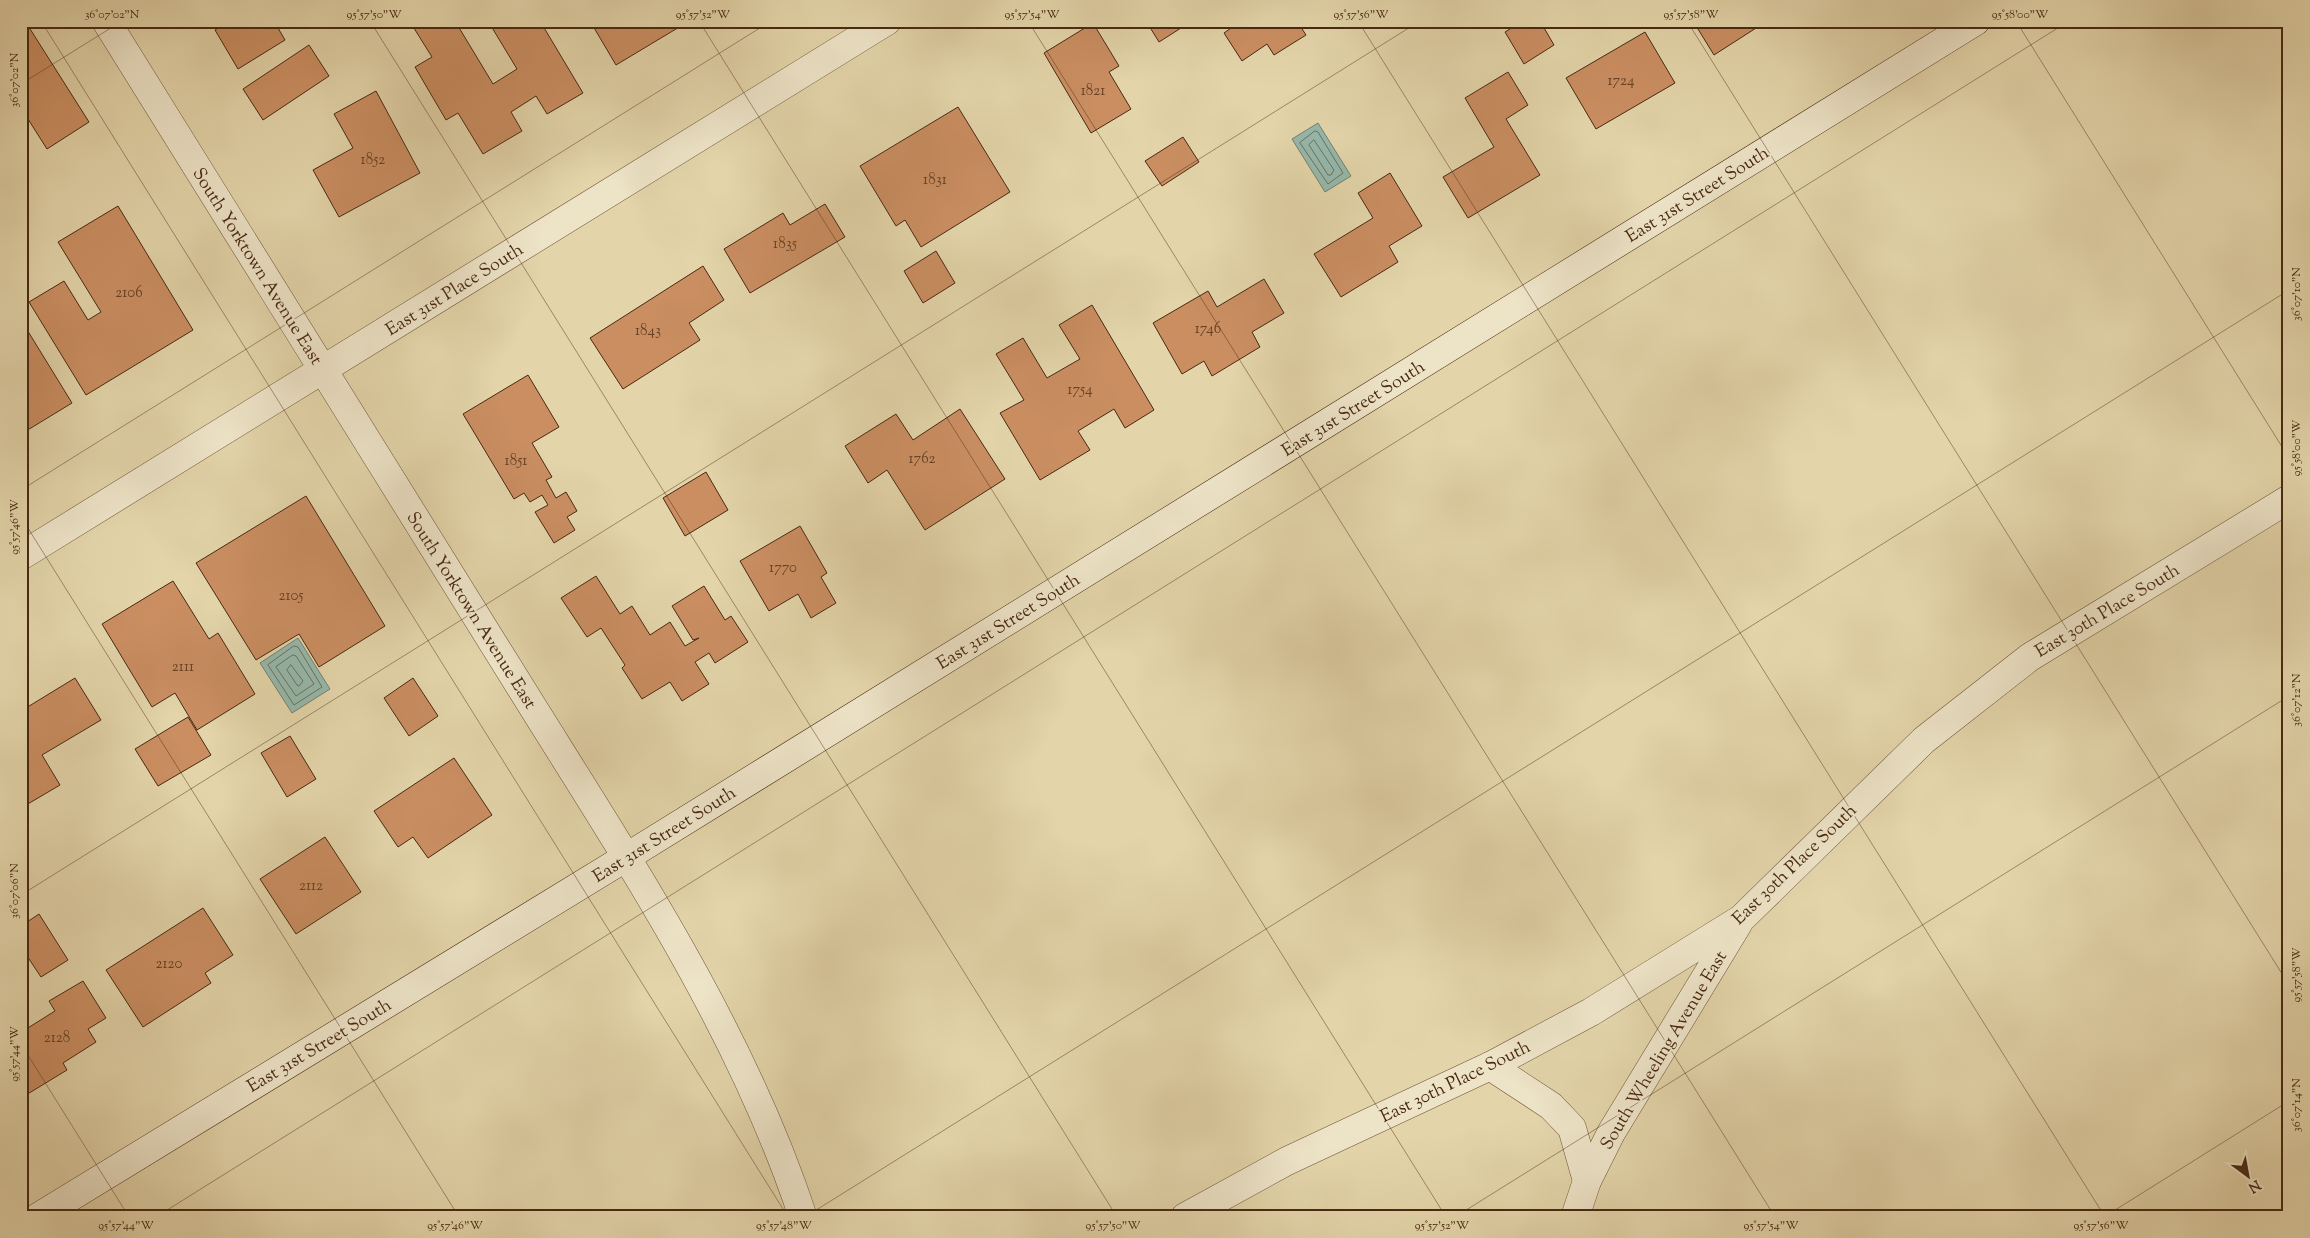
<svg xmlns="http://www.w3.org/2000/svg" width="2310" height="1238" font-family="'Sorts Mill Goudy',serif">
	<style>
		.water { fill: #95b8ab; stroke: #767f6e }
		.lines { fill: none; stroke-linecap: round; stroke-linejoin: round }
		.shore { stroke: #6e705e; stroke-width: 1 }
		.building { fill: #ca8e61; stroke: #482912 }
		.minor-casing { stroke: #6f5438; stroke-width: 29 }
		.secondary-casing { stroke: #482912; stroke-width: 29 }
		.minor { stroke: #ede3c7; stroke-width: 28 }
		.secondary { stroke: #ede3c7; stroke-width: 28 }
		.ticks { fill: none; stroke: #482912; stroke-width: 1; stroke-opacity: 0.45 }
		.labels { text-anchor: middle; stroke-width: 4; stroke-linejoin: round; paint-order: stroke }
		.number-label { font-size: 15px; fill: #684226 }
		.street-label { font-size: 18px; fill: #482912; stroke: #ede3c7 }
		.neatline { fill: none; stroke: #482912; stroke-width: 2 }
		.ticks-label { font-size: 12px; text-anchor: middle; fill: #482912 }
	</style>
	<rect width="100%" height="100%" fill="#e3d4a9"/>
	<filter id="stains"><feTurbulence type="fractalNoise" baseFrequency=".004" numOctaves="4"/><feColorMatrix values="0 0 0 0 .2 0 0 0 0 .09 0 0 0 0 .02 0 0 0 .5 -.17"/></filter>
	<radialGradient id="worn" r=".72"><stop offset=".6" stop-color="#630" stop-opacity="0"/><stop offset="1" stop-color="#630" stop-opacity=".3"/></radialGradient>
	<g class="water">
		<polygon points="1318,123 1351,176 1325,192 1292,139"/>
		<polygon points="298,638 330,689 292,713 260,663"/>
	</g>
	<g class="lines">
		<g class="shore">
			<polygon points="1315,131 1318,132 1343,173 1328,184 1300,143"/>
			<polygon points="1314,140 1334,170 1331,175 1328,175 1309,145"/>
			<polygon points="294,646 298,647 322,687 294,705 268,665"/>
			<polygon points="293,655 296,656 314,684 296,696 276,667"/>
			<polygon points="291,665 303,681 299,686 297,685 287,670"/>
		</g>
	</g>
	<g class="building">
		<polygon points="21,21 25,21 89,122 47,149 21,108"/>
		<polygon points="230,21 274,21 285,40 238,69 215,30"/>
		<polygon points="418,21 455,21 493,84 517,69 488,21 540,21 583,93 547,114 536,96 511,112 522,131 483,154 458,113 446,120 415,67 432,57 412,25"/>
		<polygon points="590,21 685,21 686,23 616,65"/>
		<polygon points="1146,21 1192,21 1159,42"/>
		<polygon points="1241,21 1297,21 1306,35 1274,55 1267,44 1242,61 1224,33"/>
		<polygon points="1523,21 1540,21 1554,45 1524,64 1505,32"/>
		<polygon points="1693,21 1767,21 1714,55"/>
		<polygon points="1093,23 1119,66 1109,72 1131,109 1091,133 1044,53"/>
		<polygon points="1645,32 1675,83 1596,129 1566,78"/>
		<polygon points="309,45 329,76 263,120 243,89"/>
		<polygon points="1508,72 1528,105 1506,119 1540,175 1468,218 1443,177 1494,147 1465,98"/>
		<polygon points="376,91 420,173 339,217 313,170 353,148 334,114"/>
		<polygon points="958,107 1010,192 921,247 905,220 896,226 860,166"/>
		<polygon points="1183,137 1199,162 1162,186 1145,161"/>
		<polygon points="1390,173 1422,226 1389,246 1398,262 1341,297 1314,254 1373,218 1358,193"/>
		<polygon points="825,204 845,237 750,293 724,249 783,213 790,225"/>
		<polygon points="118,206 193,330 86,395 29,302 64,281 88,320 101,312 58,242"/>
		<polygon points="936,251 955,283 923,303 904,271"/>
		<polygon points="703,266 724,300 689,323 700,340 623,389 590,338"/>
		<polygon points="1264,279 1284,313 1252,332 1260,347 1212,376 1204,361 1182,374 1153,323 1208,291 1217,307"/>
		<polygon points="1092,305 1154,410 1125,428 1114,409 1078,431 1090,450 1040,480 1000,413 1024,400 996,354 1023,338 1047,378 1080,359 1059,325"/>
		<polygon points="21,320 72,403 21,434"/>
		<polygon points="528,375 559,427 532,443 552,477 546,480 556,498 566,492 577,511 567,517 575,530 554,543 535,512 548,505 542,495 530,502 524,493 514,499 463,414"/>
		<polygon points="960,409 1005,479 925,530 887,470 868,483 845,446 896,414 913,440"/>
		<polygon points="706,472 728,510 685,536 663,498"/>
		<polygon points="306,496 385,626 319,667 299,634 256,660 196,563"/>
		<polygon points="800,526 827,573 821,577 836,603 811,618 798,594 769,611 740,561"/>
		<polygon points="596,576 620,614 632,606 650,635 670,622 685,646 699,638 693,640 672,606 704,586 725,620 731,616 748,642 715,663 709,653 695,662 709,684 682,701 670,682 642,699 622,668 625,665 601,628 587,637 561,598"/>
		<polygon points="173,581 209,639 218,633 255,694 197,730 175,693 152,707 102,624"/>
		<polygon points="75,678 101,720 42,755 60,785 21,808 21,711"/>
		<polygon points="413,678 438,716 409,736 384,698"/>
		<polygon points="188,717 211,755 158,786 135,749"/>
		<polygon points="290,736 316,779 287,797 261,753"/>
		<polygon points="454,758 492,815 428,858 413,837 398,847 374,811"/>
		<polygon points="325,837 361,892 296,934 260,879"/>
		<polygon points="203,908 233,955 205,973 211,983 143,1027 106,970"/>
		<polygon points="39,914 68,960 41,977 21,947 21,926"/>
		<polygon points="83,981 106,1018 88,1029 96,1042 63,1063 67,1070 21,1098 21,1029 23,1031 55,1011 49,1001"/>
	</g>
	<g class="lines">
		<defs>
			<g id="minor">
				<path d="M 106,21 C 241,238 376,455 511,672 C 619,847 738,1020 803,1217"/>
				<polyline points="21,556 887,21"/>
				<polyline points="1490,1066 1551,1106 1572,1128 1587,1181"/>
				<polyline points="1185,1217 1287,1161 1490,1066 1591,1012 1741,919 1924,740 2030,657 2289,499"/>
				<polyline points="1575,1217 1587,1181 1611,1133 1738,924"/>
			</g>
			<polyline id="secondary" points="38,1217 625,858 1976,21"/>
		</defs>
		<use href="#minor" class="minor-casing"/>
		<use href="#secondary" class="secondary-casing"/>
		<use href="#minor" class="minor"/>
		<use href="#secondary" class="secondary"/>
	</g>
	<path class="ticks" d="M 41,21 L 788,1217M 370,21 L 1117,1217M 699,21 L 1446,1217M 1028,21 L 1775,1217M 1358,21 L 2105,1217M 1687,21 L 2289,985M 2016,21 L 2289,458M 21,84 L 122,21M 21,490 L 771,21M 21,517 L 459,1217M 21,895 L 1420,21M 21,1044 L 129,1217M 156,1217 L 2069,21M 805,1217 L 2289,290M 1455,1217 L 2289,696M 2104,1217 L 2289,1101"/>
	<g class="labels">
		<g class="number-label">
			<text x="1621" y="85">1724</text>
			<text x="1093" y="95">1821</text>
			<text x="373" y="164">1852</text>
			<text x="935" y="184">1831</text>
			<text x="785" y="248">1835</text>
			<text x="129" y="297">2106</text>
			<text x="1208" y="333">1746</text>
			<text x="648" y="335">1843</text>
			<text x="1080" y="394">1754</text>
			<text x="922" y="463">1762</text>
			<text x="516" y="465">1851</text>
			<text x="783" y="572">1770</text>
			<text x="291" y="600">2105</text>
			<text x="183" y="671">2111</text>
			<text x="311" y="890">2112</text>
			<text x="169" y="968">2120</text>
			<text x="57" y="1042">2128</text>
		</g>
		<g class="street-label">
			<text transform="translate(1697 194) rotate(-32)" y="6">East 31st Street South</text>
			<text transform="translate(258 266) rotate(58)" y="6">South Yorktown Avenue East</text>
			<text transform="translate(454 289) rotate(-32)" y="6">East 31st Place South</text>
			<text transform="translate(1353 408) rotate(-32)" y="6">East 31st Street South</text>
			<text transform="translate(472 610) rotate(58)" y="6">South Yorktown Avenue East</text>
			<text transform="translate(2107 610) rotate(-31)" y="6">East 30th Place South</text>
			<text transform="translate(1008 621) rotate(-32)" y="6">East 31st Street South</text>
			<text transform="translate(664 834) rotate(-32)" y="6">East 31st Street South</text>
			<text transform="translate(1794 864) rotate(-44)" y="6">East 30th Place South</text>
			<text transform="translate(319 1045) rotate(-31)" y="6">East 31st Street South</text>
			<text transform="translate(1663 1050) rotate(-59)" y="6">South Wheeling Avenue East</text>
			<text transform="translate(1455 1081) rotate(-26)" y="6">East 30th Place South</text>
		</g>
	</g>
	<rect width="2310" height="1238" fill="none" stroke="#e3d4a9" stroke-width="55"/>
	<g transform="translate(2248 1176) rotate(148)" stroke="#ede3c7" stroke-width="4" paint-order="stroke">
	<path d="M0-4L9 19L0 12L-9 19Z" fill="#482912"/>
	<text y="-8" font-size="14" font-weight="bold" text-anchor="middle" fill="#482912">N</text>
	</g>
	<rect x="28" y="28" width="2254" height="1182" class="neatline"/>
	<g class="ticks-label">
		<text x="112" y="18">36°07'02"N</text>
		<text x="374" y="18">95°57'50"W</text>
		<text x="703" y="18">95°57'52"W</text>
		<text x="1032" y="18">95°57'54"W</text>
		<text x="1361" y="18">95°57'56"W</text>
		<text x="1691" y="18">95°57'58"W</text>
		<text x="2020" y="18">95°58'00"W</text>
		<text transform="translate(14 80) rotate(-90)" y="4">36°07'02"N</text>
		<text transform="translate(2296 294) rotate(-90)" y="4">36°07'10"N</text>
		<text transform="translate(2296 448) rotate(-90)" y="4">95°58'00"W</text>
		<text transform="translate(14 527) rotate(-90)" y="4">95°57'46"W</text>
		<text transform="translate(2296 700) rotate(-90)" y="4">36°07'12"N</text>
		<text transform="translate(14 891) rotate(-90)" y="4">36°07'06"N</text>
		<text transform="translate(2296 975) rotate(-90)" y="4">95°57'58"W</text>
		<text transform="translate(14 1054) rotate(-90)" y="4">95°57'44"W</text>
		<text transform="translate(2296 1105) rotate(-90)" y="4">36°07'14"N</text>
		<text x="126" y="1229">95°57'44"W</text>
		<text x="455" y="1229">95°57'46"W</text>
		<text x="784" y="1229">95°57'48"W</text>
		<text x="1113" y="1229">95°57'50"W</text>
		<text x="1442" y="1229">95°57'52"W</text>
		<text x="1771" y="1229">95°57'54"W</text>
		<text x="2101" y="1229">95°57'56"W</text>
	</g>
	<rect width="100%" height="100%" filter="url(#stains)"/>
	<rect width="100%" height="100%" fill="url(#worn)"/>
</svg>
